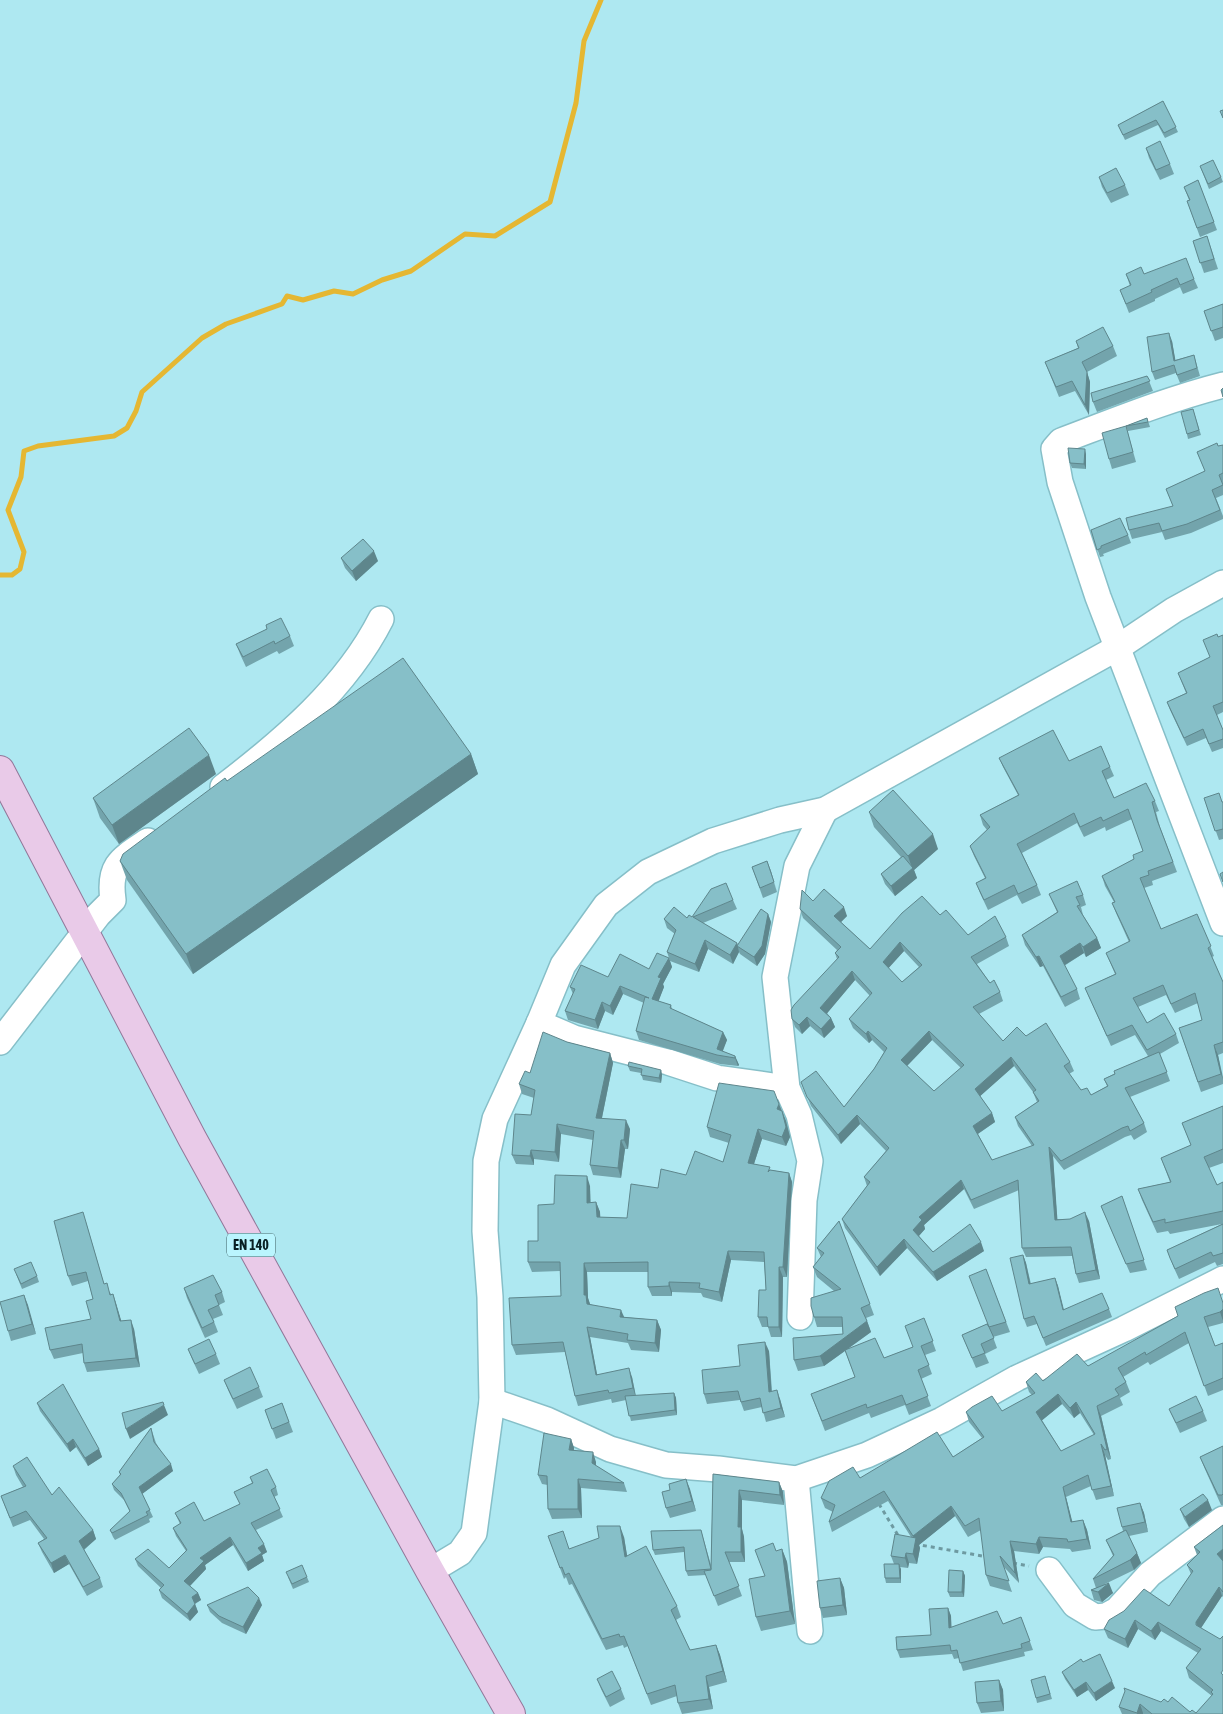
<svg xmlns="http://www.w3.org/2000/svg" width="1223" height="1714" font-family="'Asap Condensed',sans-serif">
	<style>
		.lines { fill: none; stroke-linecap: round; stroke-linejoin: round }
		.stream { stroke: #e5b732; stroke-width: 5 }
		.minor-casing { stroke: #86bfc8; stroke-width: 28 }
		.major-casing { stroke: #927799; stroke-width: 30 }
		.path { stroke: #6e9aa1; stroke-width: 3; stroke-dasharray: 4 4; stroke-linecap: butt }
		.minor { stroke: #fff; stroke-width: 25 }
		.major { stroke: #e9cae8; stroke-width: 28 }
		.wall { fill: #73a4ac; fill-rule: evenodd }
		.shaded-wall { fill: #5e868c }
		.building { fill: #86bfc8; stroke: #5e868c; fill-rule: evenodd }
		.labels { text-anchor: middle; stroke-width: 5; stroke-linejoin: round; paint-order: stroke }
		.shield { fill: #baf5fe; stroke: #3e6065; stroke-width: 1 }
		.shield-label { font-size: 14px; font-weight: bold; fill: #092024 }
	</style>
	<rect width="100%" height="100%" fill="#aee8f1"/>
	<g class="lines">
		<polyline class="stream" points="0,575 12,575 20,569 24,552 8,510 21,477 24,451 38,446 114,436 127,428 136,411 142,392 202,338 226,324 282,304 287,296 303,300 334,291 353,294 382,280 411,271 465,234 495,236 550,202 576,103 584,41 601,0"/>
		<defs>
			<g id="minor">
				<path d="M 1223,385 C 1168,399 1114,421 1061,441 L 1054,449 L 1060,482 L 1098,597 L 1223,923"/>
				<path d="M 223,787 C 283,741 346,688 381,619"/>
				<polyline points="539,1023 574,1038 668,1062 717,1078 787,1088"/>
				<path d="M 0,1042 L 98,915 L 113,900 C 108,865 121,859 148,841"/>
				<polyline points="800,1317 804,1200 810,1161 799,1115 787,1088 775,977 797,866 825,810"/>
				<polyline points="492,1401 547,1420 610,1449 666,1465 718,1469 796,1479 867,1455 942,1420 1017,1378 1124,1329 1223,1279"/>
				<polyline points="796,1479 810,1631"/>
				<polyline points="1049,1570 1075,1605 1095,1617 1106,1616 1117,1610 1150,1574 1223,1519"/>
				<polyline points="430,1571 460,1553 474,1533 492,1401 490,1297 485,1231 486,1161 495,1119 539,1023 563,965 606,905 648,872 713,841 780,820 825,810 1117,648 1174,610 1223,583"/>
			</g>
			<polyline id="major" points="0,770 192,1138 430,1571 511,1714"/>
		</defs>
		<use href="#minor" class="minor-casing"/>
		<use href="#major" class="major-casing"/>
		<g class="path">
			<polyline points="879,1504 899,1537"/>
			<polyline points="915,1544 988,1557"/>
			<polyline points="1013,1563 1029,1566"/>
		</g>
		<use href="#minor" class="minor"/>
		<use href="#major" class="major"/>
	</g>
	<g class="wall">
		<polygon points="1163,101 1178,132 1165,138 1158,125 1125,140 1118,125"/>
		<polygon points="1146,148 1170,164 1174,174 1160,180 1149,158"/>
		<polygon points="1200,166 1221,177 1223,182 1209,189"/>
		<polygon points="1099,177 1125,185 1129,195 1111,203 1102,187"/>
		<polygon points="1198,180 1217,230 1200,237 1187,201 1189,200 1184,187"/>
		<polygon points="1207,236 1218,269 1204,273 1193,241"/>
		<polygon points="1126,274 1144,274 1194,279 1198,288 1183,294 1180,287 1155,299 1155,301 1129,313 1120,290 1130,286"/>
		<polygon points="1223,304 1223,338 1215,341 1204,311"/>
		<polygon points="1076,341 1113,346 1117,356 1087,372 1090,382 1089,415 1075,391 1059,397 1045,362 1078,348"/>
		<polygon points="1172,341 1175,360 1194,355 1200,376 1180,383 1176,373 1155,380 1152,372"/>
		<polygon points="1147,376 1153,391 1097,412 1093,402"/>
		<polygon points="1193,409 1201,435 1188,439 1187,434"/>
		<polygon points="1147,418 1150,427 1128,431 1126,426"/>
		<polygon points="1126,426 1136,462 1112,469 1109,459"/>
		<polygon points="1223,445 1223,495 1216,498 1223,516 1223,519 1191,533 1165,540 1162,532 1132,539 1129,530 1173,506 1166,489 1205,471 1197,452"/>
		<polygon points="1086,454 1086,469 1072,468 1070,463"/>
		<polygon points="1091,530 1128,535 1131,543 1103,554 1104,556 1100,557"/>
		<polygon points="341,558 378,561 356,581 345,568"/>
		<polygon points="266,625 290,636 294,646 279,654 277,651 246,667 240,654 236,644 267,629"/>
		<polygon points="1223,635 1223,712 1217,715 1223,730 1223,748 1212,752 1206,738 1187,746 1170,710 1167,702 1186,693 1178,673 1210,657 1218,637"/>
		<polygon points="471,754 478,774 193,974 127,880 120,861 227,781"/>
		<path d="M 999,758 L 1069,761 L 1110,767 L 1114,776 L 1106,780 L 1114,798 L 1155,801 L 1159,811 L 1156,812 L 1160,827 L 1177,872 L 1152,881 L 1153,885 L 1144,888 L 1161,929 L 1204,930 L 1214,956 L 1212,957 L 1223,982 L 1223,1053 L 1218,1055 L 1223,1077 L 1223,1084 L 1201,1092 L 1179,1028 L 1202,1020 L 1198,1003 L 1175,1013 L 1166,995 L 1138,1007 L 1147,1023 L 1176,1034 L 1179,1043 L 1160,1054 L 1170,1081 L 1130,1097 L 1144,1123 L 1147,1132 L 1134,1140 L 1131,1135 L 1125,1137 L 1064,1170 L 1053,1156 L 1057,1219 L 1089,1221 L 1100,1279 L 1079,1283 L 1076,1274 L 1072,1256 L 1026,1257 L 1022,1248 L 1019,1190 L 974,1209 L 964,1189 L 924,1225 L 925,1229 L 919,1236 L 933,1252 L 984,1251 L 937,1281 L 907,1248 L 880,1276 L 845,1228 L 842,1219 L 867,1186 L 864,1177 L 886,1151 L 860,1124 L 841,1144 L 811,1106 L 801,1082 L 844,1107 L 874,1069 L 884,1052 L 872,1040 L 869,1043 L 853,1028 L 849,1019 L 870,996 L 855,980 L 827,1013 L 831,1018 L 835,1027 L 824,1038 L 810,1026 L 802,1034 L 795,1027 L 792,1019 L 837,959 L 835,953 L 837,950 L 803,918 L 800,909 L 813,901 L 847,916 L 841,922 L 870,949 L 940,915 L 968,935 L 1006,937 L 1009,946 L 977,964 L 990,983 L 1000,992 L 1003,1001 L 979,1014 L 1003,1041 L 1026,1036 L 1070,1062 L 1074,1071 L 1069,1074 L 1081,1090 L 1091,1095 L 1107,1086 L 1104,1079 L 1148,1056 L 1135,1035 L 1111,1046 L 1089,997 L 1085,988 L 1115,974 L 1106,953 L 1129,942 L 1116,913 L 1112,903 L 1114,902 L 1105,886 L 1102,876 L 1134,859 L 1143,851 L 1132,819 L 1106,831 L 1105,827 L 1084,837 L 1077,823 L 1022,853 L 1037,885 L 1041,895 L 1022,904 L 1017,895 L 988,910 L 980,893 L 976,883 L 985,878 L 974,856 L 970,846 L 987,830 L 983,825 L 980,815 L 1018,795 L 1003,767 ZM 904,951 L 919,967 L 902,982 L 888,968 ZM 932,1040 L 961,1068 L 934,1091 L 907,1066 ZM 1014,1066 L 1033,1092 L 1037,1102 L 1015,1117 L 1018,1126 L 1032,1146 L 992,1160 L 978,1134 L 995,1122 L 992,1113 L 980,1096 Z"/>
		<polygon points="216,774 119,844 100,818 93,798"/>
		<polygon points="1204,798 1223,802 1223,839 1219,840"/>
		<polygon points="869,812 938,849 914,870 917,878 895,896 885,884 881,874 901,857 874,827"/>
		<polygon points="767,861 777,892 763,898 752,867"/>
		<polygon points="1049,894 1083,895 1086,905 1081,907 1083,915 1097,938 1101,948 1086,957 1084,953 1064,966 1077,989 1080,999 1065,1007 1043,966 1040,967 1025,945 1022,935 1057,912"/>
		<polygon points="733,900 737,909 703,923 737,943 738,945 768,914 771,922 765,954 757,966 740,954 739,952 733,964 708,949 699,972 670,961 667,952 675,934 667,928 664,919 687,918 692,917"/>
		<polygon points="669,958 672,967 663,984 664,987 658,1001 671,1005 672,1009 723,1032 727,1040 722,1051 735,1056 739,1065 738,1066 720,1064 639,1040 636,1031 644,1003 623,994 613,1015 605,1011 598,1029 568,1020 565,1011 573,994 570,987 608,977 649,969"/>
		<polygon points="567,1042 610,1053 613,1063 602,1118 630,1129 628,1149 625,1149 621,1178 593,1175 590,1165 593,1140 561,1134 559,1162 534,1159 534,1165 516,1164 512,1155 531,1115 534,1098 522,1094 519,1084 530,1073"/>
		<polygon points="628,1066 661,1070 662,1075 661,1083 643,1080 641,1073 630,1071"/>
		<polygon points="779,1104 786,1121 790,1137 786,1146 762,1139 754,1164 771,1170 789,1173 792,1182 787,1277 783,1277 782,1337 771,1337 768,1327 762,1327 758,1317 766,1290 764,1262 731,1260 722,1302 703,1297 701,1293 672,1292 672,1296 652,1296 648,1287 648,1272 587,1272 588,1298 590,1304 624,1317 657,1320 661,1330 659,1352 631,1350 628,1343 590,1337 597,1374 632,1377 636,1396 674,1393 676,1398 677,1415 631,1421 626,1400 612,1403 611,1399 578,1406 575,1396 565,1352 516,1355 512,1345 561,1296 560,1271 532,1272 528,1262 538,1241 590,1186 590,1202 596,1202 600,1212 600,1217 627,1218 658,1188 686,1175 723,1162 729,1143 710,1137 707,1127"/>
		<polygon points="1223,1106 1223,1163 1209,1168 1217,1185 1223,1182 1223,1264 1217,1266 1215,1262 1179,1279 1174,1268 1167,1250 1222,1224 1170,1234 1168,1231 1157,1233 1142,1200 1138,1189 1170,1182 1161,1158 1191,1145 1182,1123"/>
		<polygon points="1122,1196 1147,1270 1130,1273 1101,1206"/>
		<polygon points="839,1221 874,1315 866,1318 871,1332 849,1348 884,1358 913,1347 924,1318 936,1351 925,1355 932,1374 921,1379 931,1406 909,1415 905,1405 871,1418 869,1413 825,1431 811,1394 855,1377 845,1351 824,1366 798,1371 794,1360 843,1334 842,1327 817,1327 814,1317 834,1291 817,1277 813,1267 821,1257 817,1248"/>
		<polygon points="86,1222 104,1284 111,1294 113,1294 121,1321 134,1329 140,1367 87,1372 84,1363 83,1353 54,1359 50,1350 91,1319 93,1299 88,1281 72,1286 68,1276"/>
		<polygon points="1023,1255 1026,1263 1031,1284 1055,1278 1058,1286 1063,1309 1109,1309 1112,1317 1046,1346 1037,1324 1027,1327 1024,1319"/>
		<polygon points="986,1269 1010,1332 993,1337 997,1348 985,1354 989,1363 976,1368 962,1335 987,1324"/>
		<polygon points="16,1274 37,1276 39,1282 22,1289"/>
		<polygon points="184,1288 222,1292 225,1302 219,1305 223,1315 213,1319 218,1332 205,1338 187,1298"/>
		<polygon points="24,1295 36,1334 11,1341 8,1331"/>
		<path d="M 1223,1301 L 1223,1323 L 1208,1327 L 1215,1346 L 1223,1343 L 1223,1390 L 1208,1396 L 1189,1343 L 1150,1365 L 1148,1362 L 1123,1377 L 1126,1382 L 1130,1392 L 1120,1398 L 1123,1405 L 1101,1416 L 1111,1459 L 1108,1460 L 1105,1455 L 1114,1496 L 1096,1500 L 1091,1486 L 1066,1497 L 1072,1522 L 1083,1520 L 1087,1530 L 1091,1549 L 1072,1552 L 1070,1549 L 1043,1547 L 1039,1554 L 1014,1551 L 1019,1583 L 1003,1566 L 1012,1592 L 990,1586 L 986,1575 L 981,1530 L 968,1537 L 955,1516 L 919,1545 L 920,1548 L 917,1564 L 909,1563 L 908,1568 L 900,1567 L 901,1583 L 886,1583 L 885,1578 L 894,1564 L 891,1556 L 911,1537 L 888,1501 L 832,1532 L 829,1522 L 833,1512 L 825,1508 L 821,1498 L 860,1478 L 953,1457 L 982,1438 L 969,1422 L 966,1412 L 1002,1411 L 1032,1395 L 1029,1392 L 1026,1382 L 1043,1381 L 1088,1366 ZM 1062,1404 L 1074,1418 L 1080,1413 L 1094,1435 L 1061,1451 L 1042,1420 Z"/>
		<polygon points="188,1349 216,1354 220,1364 199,1374 192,1359"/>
		<polygon points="769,1351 772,1391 780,1399 785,1417 766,1422 762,1407 744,1411 740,1400 707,1404 704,1394 740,1366"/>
		<polygon points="224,1380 259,1387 263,1397 237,1409 228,1390"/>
		<polygon points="37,1403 99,1449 102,1457 88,1466 76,1447 70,1452 40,1411"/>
		<polygon points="282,1403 293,1432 276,1439 265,1410"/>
		<polygon points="1169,1409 1203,1411 1207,1421 1180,1433"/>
		<polygon points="151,1428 156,1443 173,1471 142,1494 153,1517 149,1519 150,1522 115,1540 113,1537 110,1530 130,1512 124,1500 114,1490 112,1484 120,1475 119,1472"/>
		<polygon points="571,1439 574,1448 574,1451 596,1462 596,1466 624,1483 627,1492 581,1488 582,1518 552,1519 548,1509 548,1485 542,1484 538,1475"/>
		<polygon points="1223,1446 1223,1505 1221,1505 1204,1467 1200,1457"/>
		<polygon points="13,1466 52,1495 93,1530 96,1539 84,1550 100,1578 103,1587 87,1596 69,1564 54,1573 42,1552 38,1543 44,1539 30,1520 13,1527 1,1496 23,1487 16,1475"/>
		<polygon points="713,1474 779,1482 783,1492 784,1505 742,1500 742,1529 744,1537 745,1562 729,1562 742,1596 718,1606 706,1575 688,1576 686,1571 684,1552 655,1555 653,1550 701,1530 711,1565"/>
		<polygon points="250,1477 276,1487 278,1495 274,1497 283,1517 256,1530 267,1552 262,1555 264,1561 248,1571 233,1545 205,1565 206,1569 190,1586 198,1593 201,1600 195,1604 198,1612 190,1621 162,1598 159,1590 161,1588 138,1566 135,1559 169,1568 186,1551 176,1536 173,1528 180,1524 175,1513 204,1521 240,1504 234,1492 252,1483"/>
		<polygon points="686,1479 696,1511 670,1518 666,1508 670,1490"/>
		<polygon points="1140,1503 1144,1513 1148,1532 1129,1536 1137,1553 1141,1563 1134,1570 1105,1584 1113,1593 1102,1602 1094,1600 1091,1590 1096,1588 1093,1579 1113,1556 1106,1540 1123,1531 1122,1527"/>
		<polygon points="1180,1509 1212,1510 1189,1527 1184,1519"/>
		<polygon points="1223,1525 1223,1597 1222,1596 1201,1628 1223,1714 1122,1714 1119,1707 1161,1702 1168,1702 1190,1712 1196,1713 1212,1696 1189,1678 1186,1668 1198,1653 1161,1631 1155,1640 1138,1629 1128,1648 1108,1638 1104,1629 1169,1606 1191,1574 1187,1565 1197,1555 1194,1547"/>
		<polygon points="548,1536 569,1549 624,1537 627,1556 677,1606 681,1617 676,1620 690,1650 716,1645 720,1655 727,1682 709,1687 713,1709 682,1714 678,1703 677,1696 651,1705 628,1646 624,1648 623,1645 606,1650 572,1584 569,1585 566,1577 564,1579"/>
		<polygon points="782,1549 787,1562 795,1624 761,1631 756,1617 765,1576"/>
		<polygon points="963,1571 965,1576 964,1597 950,1597 948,1592"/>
		<polygon points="288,1577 307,1577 309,1582 293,1589"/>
		<polygon points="840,1578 844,1588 847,1615 823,1618 820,1608"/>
		<polygon points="207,1605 262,1605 246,1634 222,1623 210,1612"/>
		<polygon points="948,1608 951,1616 951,1627 1003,1624 1021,1617 1033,1650 1024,1652 1025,1656 963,1671 959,1658 954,1659 952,1654 900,1658 897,1650 931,1635"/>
		<polygon points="1062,1672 1115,1688 1096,1701 1088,1690 1077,1697 1065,1679"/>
		<polygon points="1045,1676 1052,1699 1037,1703 1036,1698"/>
		<polygon points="597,1679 621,1689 625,1699 610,1707 601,1689"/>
		<polygon points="999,1680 1003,1690 1004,1711 981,1713 977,1703"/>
	</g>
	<g class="shaded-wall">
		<polygon points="1169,333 1172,341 1177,369 1174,361"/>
		<polygon points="1087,372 1090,382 1089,415 1085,405"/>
		<polygon points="1085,449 1086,454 1086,469 1084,464"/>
		<polygon points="374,551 378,561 356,581 352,571"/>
		<polygon points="471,754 478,774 193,974 186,954"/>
		<polygon points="209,755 216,774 119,844 112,825"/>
		<polygon points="933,834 938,849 914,870 917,878 895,896 891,886 912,868 908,856"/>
		<polygon points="767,861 771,871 777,892 774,882"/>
		<polygon points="844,907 847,916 838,925 834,916"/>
		<polygon points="768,914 771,922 765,954 757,966 754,957"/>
		<polygon points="1097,938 1101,948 1086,957 1083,947"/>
		<polygon points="705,940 708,949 699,972 695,964"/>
		<polygon points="900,942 904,951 886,971 883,962"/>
		<polygon points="737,943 739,952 733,964 730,955"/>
		<polygon points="1080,943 1084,953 1063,966 1060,956"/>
		<polygon points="1039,956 1043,966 1040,967 1036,957"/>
		<polygon points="669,958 672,967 663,984 664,987 656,1008 652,999 658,977"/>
		<polygon points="852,971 855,980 824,1017 820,1008"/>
		<polygon points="620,986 623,994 613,1015 610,1006"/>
		<polygon points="602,1002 605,1011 598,1029 595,1020"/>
		<polygon points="807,1017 810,1026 802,1034 799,1025"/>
		<polygon points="831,1018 835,1027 824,1038 821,1029"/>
		<polygon points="868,1031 872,1040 869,1043 866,1034"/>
		<polygon points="929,1031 932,1040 904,1069 901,1060"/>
		<polygon points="723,1032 727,1040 721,1056 717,1049"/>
		<polygon points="1214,1045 1218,1055 1223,1080 1221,1074"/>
		<polygon points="610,1053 613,1063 600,1127 596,1118"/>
		<polygon points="735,1056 739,1065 738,1066 735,1058"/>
		<polygon points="1011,1057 1014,1066 978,1098 975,1089"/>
		<polygon points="661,1070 662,1075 661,1083 659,1078"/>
		<polygon points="779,1104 783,1114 777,1109"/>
		<polygon points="782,1111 786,1121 790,1137 786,1146 782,1137"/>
		<polygon points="992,1113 995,1122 976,1135 973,1126"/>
		<polygon points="857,1115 860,1124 841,1144 838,1135"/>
		<polygon points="626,1120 630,1129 628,1149 624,1140"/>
		<polygon points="557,1124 561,1134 559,1162 555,1152"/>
		<polygon points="758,1129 762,1139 751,1173 748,1163"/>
		<polygon points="621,1140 625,1149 621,1178 618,1168"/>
		<polygon points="1049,1147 1053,1156 1058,1228 1055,1220"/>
		<polygon points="531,1150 534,1159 534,1165 530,1156"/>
		<polygon points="789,1173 792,1182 787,1277 783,1267"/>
		<polygon points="587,1176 590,1186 591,1212 587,1203"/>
		<polygon points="961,1180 964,1189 924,1225 925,1229 916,1239 913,1230 919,1217"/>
		<polygon points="596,1202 600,1212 601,1227 597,1217"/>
		<polygon points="1085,1212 1089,1221 1100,1279 1096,1270"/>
		<polygon points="904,1239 907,1248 880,1276 877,1267"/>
		<polygon points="981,1242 984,1251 937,1281 933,1272"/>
		<polygon points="728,1251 731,1260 722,1302 719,1292"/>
		<polygon points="1023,1255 1026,1263 1032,1292 1029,1284"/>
		<polygon points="584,1263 587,1272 588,1298 590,1304 590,1313 584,1295"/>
		<polygon points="779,1267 783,1277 782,1337 779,1327"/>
		<polygon points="1055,1278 1058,1286 1066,1318 1063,1310"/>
		<polygon points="669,1282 672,1292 672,1296 669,1286"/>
		<polygon points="113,1294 116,1303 124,1330 120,1321"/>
		<polygon points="24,1295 28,1305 36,1334 32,1324"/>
		<polygon points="1223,1309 1223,1321 1220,1312"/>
		<polygon points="621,1310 625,1319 620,1317"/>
		<polygon points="131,1320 134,1329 140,1367 136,1358"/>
		<polygon points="657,1320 661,1330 659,1352 655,1343"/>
		<polygon points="867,1321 871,1332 824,1366 820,1356"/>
		<polygon points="587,1327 590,1337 599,1385 596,1375"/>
		<polygon points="765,1342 769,1351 772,1401 769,1392"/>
		<polygon points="629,1368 632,1377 636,1398 633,1388"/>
		<polygon points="777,1390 780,1399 785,1417 781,1408"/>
		<polygon points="674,1393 676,1398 677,1415 675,1410"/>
		<polygon points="1058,1394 1062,1404 1040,1422 1036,1412"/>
		<polygon points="1076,1402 1080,1413 1074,1418 1070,1408"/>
		<polygon points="164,1405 168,1415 130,1439 126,1429"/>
		<polygon points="1097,1406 1101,1416 1111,1459 1107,1449"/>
		<polygon points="73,1439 76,1447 70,1452 67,1444"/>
		<polygon points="571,1439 574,1448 573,1460 569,1450"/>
		<polygon points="1101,1444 1105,1455 1114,1496 1111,1486"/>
		<polygon points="99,1449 102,1457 88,1466 85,1458"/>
		<polygon points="593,1452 596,1462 595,1473 592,1463"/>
		<polygon points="171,1464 173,1471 142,1494 139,1487"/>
		<polygon points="578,1479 581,1488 582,1518 578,1509"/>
		<polygon points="686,1479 690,1489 696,1511 692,1501"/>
		<polygon points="779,1482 783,1492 784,1505 780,1495"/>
		<polygon points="1063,1487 1066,1497 1075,1532 1071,1522"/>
		<polygon points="739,1490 742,1500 742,1529 744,1537 745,1562 741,1552 738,1527"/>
		<polygon points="1208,1500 1212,1510 1189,1527 1185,1517"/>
		<polygon points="1140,1503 1144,1513 1148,1532 1145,1522"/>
		<polygon points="951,1506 955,1516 919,1545 920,1548 917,1564 913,1554 915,1541 913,1536"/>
		<polygon points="1083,1520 1087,1530 1091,1549 1087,1539"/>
		<polygon points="620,1526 624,1537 629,1567 625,1557"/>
		<polygon points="93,1530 96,1539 82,1551 79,1541"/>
		<polygon points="230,1537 233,1545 205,1565 206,1569 187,1589 184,1581 200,1558"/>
		<polygon points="1039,1537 1043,1547 1039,1554 1036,1544"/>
		<polygon points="1010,1541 1014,1551 1019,1583 1015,1573"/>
		<polygon points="264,1544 267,1552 262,1555 264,1561 248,1571 246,1563 258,1548"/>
		<polygon points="782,1549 787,1562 795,1624 790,1611"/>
		<polygon points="1223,1549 1223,1561 1217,1554"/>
		<polygon points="906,1553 909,1563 908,1568 905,1558"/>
		<polygon points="1137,1553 1141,1563 1134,1570 1130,1560"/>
		<polygon points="65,1555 69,1564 54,1573 51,1563"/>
		<polygon points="899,1564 901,1569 901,1583 900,1578"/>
		<polygon points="963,1571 965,1576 964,1597 962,1592"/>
		<polygon points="840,1578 844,1588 847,1615 843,1605"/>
		<polygon points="1109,1583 1113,1593 1102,1602 1098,1592"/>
		<polygon points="1219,1587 1222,1596 1199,1631 1196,1622"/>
		<polygon points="198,1593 201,1600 194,1604 192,1597"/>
		<polygon points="259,1598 262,1605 246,1634 243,1627"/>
		<polygon points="195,1604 198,1612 190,1621 187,1614"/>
		<polygon points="948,1608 951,1616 952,1636 949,1628"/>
		<polygon points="1135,1620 1138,1629 1128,1648 1125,1639"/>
		<polygon points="1158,1622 1161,1631 1155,1640 1151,1631"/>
		<polygon points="716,1645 720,1655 727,1682 723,1671"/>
		<polygon points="706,1676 709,1687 713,1709 709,1699"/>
		<polygon points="999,1680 1003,1690 1004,1711 1001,1701"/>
		<polygon points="1112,1681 1115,1688 1096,1701 1094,1693"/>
		<polygon points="1086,1682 1088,1690 1077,1697 1074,1690"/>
		<polygon points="1140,1704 1143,1713 1143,1714 1137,1714 1137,1713"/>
	</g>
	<g class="building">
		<polygon points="1163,101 1176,127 1164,133 1156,120 1123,135 1118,125"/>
		<polygon points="1223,110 1223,118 1220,111"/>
		<polygon points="1160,141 1170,164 1156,170 1146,148"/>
		<polygon points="1213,160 1221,177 1208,184 1200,166"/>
		<polygon points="1116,168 1125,185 1107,193 1099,177"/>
		<polygon points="1198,180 1214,222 1197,228 1187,201 1190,200 1184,187"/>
		<polygon points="1207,236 1214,259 1200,263 1193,241"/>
		<polygon points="1186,258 1194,279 1180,285 1177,278 1151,290 1152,292 1126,304 1120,290 1131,285 1126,274 1141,267 1144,274"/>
		<polygon points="1223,304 1223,327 1211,331 1204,311"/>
		<polygon points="1103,327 1113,346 1082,362 1087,372 1085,405 1072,381 1056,387 1045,362 1079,348 1076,341"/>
		<polygon points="1169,333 1174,361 1194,355 1197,368 1177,375 1174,365 1152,372 1147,337"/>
		<polygon points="1147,376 1150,381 1093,402 1091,393"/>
		<polygon points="1223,388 1223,397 1221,390"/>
		<polygon points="1193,409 1199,430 1187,434 1181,412"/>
		<polygon points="1147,418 1148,422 1126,426"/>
		<polygon points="1126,426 1133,452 1109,459 1102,433"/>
		<polygon points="1217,443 1218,446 1223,445 1223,473 1219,475 1223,485 1212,490 1220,510 1187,524 1162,531 1159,523 1129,530 1126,518 1173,506 1166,489 1205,471 1197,452"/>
		<polygon points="1068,448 1085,449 1084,464 1070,463"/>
		<polygon points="1120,518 1128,535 1101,546 1101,548 1097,550 1091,530"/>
		<polygon points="363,539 374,551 352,571 341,558"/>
		<polygon points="281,618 290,636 275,644 274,641 243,657 236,644 267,629 266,625"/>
		<polygon points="1217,634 1218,637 1223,635 1223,702 1213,706 1223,730 1223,739 1209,744 1203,729 1184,738 1167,702 1187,693 1178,673 1210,657 1203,640"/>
		<polygon points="403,658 471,754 186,954 120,861 123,854 225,778 227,781"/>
		<polygon points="189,728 209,755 112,825 93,798"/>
		<polygon points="1053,730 1069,761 1101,746 1110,767 1102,771 1114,798 1146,783 1155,801 1152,802 1157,820 1173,862 1148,871 1149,875 1140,878 1161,929 1197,914 1211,946 1208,948 1223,982 1223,1042 1214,1045 1221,1074 1198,1082 1179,1028 1202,1020 1195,993 1171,1004 1163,985 1133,998 1147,1023 1164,1013 1176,1034 1147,1050 1132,1025 1107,1036 1085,988 1116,974 1106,953 1130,941 1112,903 1115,902 1102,876 1134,859 1133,855 1143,851 1128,809 1103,821 1101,817 1080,827 1074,813 1017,844 1037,885 1018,894 1014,885 984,900 976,883 986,878 970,846 990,827 980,815 1019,795 999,758"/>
		<polygon points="893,790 933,834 908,856 869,812"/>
		<polygon points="1219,793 1222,802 1223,802 1223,829 1215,831 1204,798"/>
		<polygon points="903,856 913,868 891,886 881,874"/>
		<polygon points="767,861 774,882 760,888 752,867"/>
		<polygon points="1223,872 1223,882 1220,874"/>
		<polygon points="1077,881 1083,895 1076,897 1080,905 1077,906 1097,938 1083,947 1080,943 1060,956 1077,989 1061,997 1039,956 1036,957 1022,935 1058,912 1049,894"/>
		<polygon points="726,883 733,900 693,917 737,943 730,955 705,940 695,964 667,952 676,930 664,919 674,907 687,918 689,915 692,917 711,889"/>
		<path d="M 824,889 L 844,907 L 834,916 L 870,949 L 902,913 L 922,896 L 940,915 L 946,910 L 968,935 L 995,916 L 1006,937 L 971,957 L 990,983 L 994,980 L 1000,992 L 973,1007 L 1003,1041 L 1017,1027 L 1026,1036 L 1046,1023 L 1070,1062 L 1064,1066 L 1081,1090 L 1087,1088 L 1091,1095 L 1108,1086 L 1104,1079 L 1115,1074 L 1114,1071 L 1159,1052 L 1167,1072 L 1125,1088 L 1144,1123 L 1130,1131 L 1128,1126 L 1122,1128 L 1061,1161 L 1049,1147 L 1055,1220 L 1070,1219 L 1085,1212 L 1096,1270 L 1076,1274 L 1071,1247 L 1022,1248 L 1018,1180 L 971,1200 L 961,1180 L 919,1217 L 922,1220 L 913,1230 L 933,1252 L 970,1224 L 981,1242 L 933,1272 L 904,1239 L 877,1267 L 842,1219 L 870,1182 L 864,1177 L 889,1148 L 857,1115 L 838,1135 L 807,1097 L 801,1082 L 816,1071 L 844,1107 L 874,1069 L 887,1048 L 868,1031 L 866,1034 L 849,1019 L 872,993 L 852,971 L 820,1008 L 831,1018 L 821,1029 L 807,1017 L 799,1025 L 792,1019 L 791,1010 L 794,1005 L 839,957 L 835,953 L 841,947 L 800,909 L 802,890 L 813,901 ZM 900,942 L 922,965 L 902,982 L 883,962 ZM 929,1031 L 964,1065 L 934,1091 L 901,1060 ZM 1011,1057 L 1036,1090 L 1033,1092 L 1039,1101 L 1015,1117 L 1034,1145 L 992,1160 L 973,1126 L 992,1113 L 975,1089 Z"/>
		<polygon points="761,909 768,914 762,946 754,957 737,946"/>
		<polygon points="657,953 669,958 658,977 661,978 652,999 671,1005 670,1008 723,1032 717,1049 735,1056 735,1058 717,1055 636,1031 645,997 649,998 620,986 610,1006 602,1002 595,1020 565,1011 575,989 570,987 581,965 608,977 620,954 649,969"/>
		<polygon points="543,1032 567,1042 610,1053 596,1118 626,1120 624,1140 621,1140 618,1168 590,1165 594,1131 557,1124 555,1152 531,1150 530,1156 512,1155 515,1114 531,1115 535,1090 519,1084 525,1071 530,1073"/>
		<polygon points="629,1062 661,1070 659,1078 641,1075 642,1069 628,1066"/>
		<polygon points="719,1083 774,1091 779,1104 777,1109 782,1111 786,1127 782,1137 758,1129 748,1163 770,1167 768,1172 770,1170 789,1173 783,1267 779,1267 779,1327 768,1327 767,1317 758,1317 759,1290 766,1290 764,1252 728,1251 719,1292 699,1288 700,1283 669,1282 669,1286 648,1287 648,1262 584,1263 584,1295 586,1295 587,1304 621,1310 620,1317 657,1320 655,1343 627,1340 628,1334 587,1327 596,1375 629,1368 633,1388 609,1393 608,1390 575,1396 563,1342 512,1345 509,1298 561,1296 560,1262 528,1262 528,1241 538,1241 538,1205 554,1204 555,1175 587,1176 587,1203 596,1202 597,1217 627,1218 631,1184 658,1188 661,1169 686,1175 695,1151 723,1162 731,1135 707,1127"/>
		<polygon points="1223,1106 1223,1149 1204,1157 1217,1185 1223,1182 1223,1211 1165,1223 1165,1219 1153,1222 1138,1189 1171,1182 1161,1158 1191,1145 1182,1123"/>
		<polygon points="1122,1196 1144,1260 1126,1264 1101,1206"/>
		<polygon points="83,1212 104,1284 107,1283 110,1295 113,1294 120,1321 131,1320 136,1358 84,1363 82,1344 50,1350 45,1328 91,1319 86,1301 93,1299 86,1272 68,1276 54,1221"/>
		<polygon points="839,1221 870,1304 861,1308 867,1321 820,1356 794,1360 793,1338 843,1334 842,1317 814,1317 811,1306 811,1298 841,1289 813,1267 824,1253 817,1248"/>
		<polygon points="1223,1224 1223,1253 1213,1256 1211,1252 1175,1269 1170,1258 1167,1250"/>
		<polygon points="1023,1255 1029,1284 1055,1278 1063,1310 1102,1293 1109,1309 1043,1338 1034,1316 1024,1319 1010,1258"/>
		<polygon points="31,1262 37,1276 21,1284 14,1269"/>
		<polygon points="986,1269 1006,1322 989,1327 994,1338 981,1344 985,1353 972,1358 962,1335 987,1324 989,1327 969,1276"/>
		<polygon points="213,1275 222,1292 215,1295 219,1305 208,1310 214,1322 202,1328 184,1288"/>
		<path d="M 1218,1288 L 1223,1303 L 1223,1309 L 1220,1312 L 1204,1317 L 1215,1346 L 1223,1343 L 1223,1378 L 1204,1386 L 1185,1332 L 1146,1355 L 1145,1352 L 1118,1368 L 1126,1382 L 1115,1389 L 1119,1395 L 1097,1406 L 1107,1449 L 1105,1450 L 1101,1444 L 1111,1486 L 1092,1490 L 1088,1475 L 1063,1487 L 1071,1522 L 1083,1520 L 1087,1539 L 1068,1542 L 1067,1539 L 1039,1537 L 1036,1544 L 1010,1541 L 1015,1573 L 1000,1556 L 1009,1581 L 986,1575 L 979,1518 L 965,1526 L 951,1506 L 913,1536 L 884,1491 L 829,1522 L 835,1505 L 821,1498 L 829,1481 L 853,1467 L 860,1478 L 937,1432 L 953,1457 L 984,1437 L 966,1412 L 972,1407 L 992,1396 L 1002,1411 L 1035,1393 L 1026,1382 L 1036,1373 L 1043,1381 L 1077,1354 L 1088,1366 L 1178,1316 L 1175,1307 L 1204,1293 ZM 1058,1394 L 1070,1408 L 1076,1402 L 1095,1434 L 1061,1451 L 1036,1412 Z"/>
		<polygon points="24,1295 32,1324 8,1331 0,1302"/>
		<polygon points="924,1318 933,1341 921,1346 929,1365 918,1370 928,1396 906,1405 902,1395 867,1408 866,1404 822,1421 811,1394 855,1377 845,1350 875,1338 884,1358 913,1347 905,1326"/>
		<polygon points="209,1339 216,1354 195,1364 188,1349"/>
		<polygon points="765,1342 769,1392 777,1390 781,1408 763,1413 760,1398 741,1402 738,1391 704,1394 702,1370 740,1366 738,1345"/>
		<polygon points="250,1367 259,1387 233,1399 224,1380"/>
		<polygon points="63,1384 99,1449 85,1458 73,1439 67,1444 37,1403"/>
		<polygon points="674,1393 675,1410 629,1416 625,1396"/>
		<polygon points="1196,1396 1203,1411 1176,1423 1169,1409"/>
		<polygon points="163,1402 164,1405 126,1429 122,1413"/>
		<polygon points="282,1403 289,1422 272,1429 265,1410"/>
		<polygon points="151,1428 154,1442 171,1464 139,1487 150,1510 146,1512 148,1515 112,1533 110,1530 130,1511 121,1493 112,1484 121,1474 119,1472"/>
		<polygon points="544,1433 571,1439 569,1450 593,1452 592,1463 624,1483 578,1479 578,1509 548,1509 547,1476 538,1475"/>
		<polygon points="1223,1446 1223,1494 1222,1495 1218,1495 1200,1457"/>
		<polygon points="27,1457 52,1495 59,1487 93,1530 79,1541 100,1578 83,1587 65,1555 51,1563 38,1543 47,1538 26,1511 10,1518 1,1496 26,1486 13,1466"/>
		<polygon points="267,1469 276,1487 271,1490 280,1509 251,1523 264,1544 258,1548 262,1553 246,1563 230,1537 200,1558 204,1561 184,1581 198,1593 192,1597 195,1604 187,1614 159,1590 164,1585 135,1559 148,1549 169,1568 187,1550 173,1528 181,1523 175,1513 194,1502 204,1521 240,1504 234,1492 253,1483 250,1477"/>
		<polygon points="713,1474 779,1482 780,1495 739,1490 738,1527 741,1527 741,1552 725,1552 739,1586 714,1596 704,1571 711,1570"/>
		<polygon points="686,1479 692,1501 666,1508 662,1492 670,1490 669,1484"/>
		<polygon points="1203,1494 1208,1500 1185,1517 1180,1509"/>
		<polygon points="1140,1503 1145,1522 1122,1527 1117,1508"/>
		<polygon points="1223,1525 1223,1549 1217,1554 1223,1561 1223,1592 1219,1587 1196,1622 1196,1625 1220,1639 1223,1636 1223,1670 1221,1673 1223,1675 1223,1714 1152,1714 1140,1704 1137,1713 1119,1707 1125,1691 1124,1688 1161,1702 1164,1699 1168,1702 1172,1697 1190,1712 1192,1710 1196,1713 1213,1694 1211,1692 1213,1690 1186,1668 1201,1649 1158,1622 1151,1631 1135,1620 1125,1639 1104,1629 1109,1620 1124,1611 1144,1589 1169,1606 1193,1571 1187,1565 1200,1552 1194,1547"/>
		<polygon points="597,1526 620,1526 625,1557 646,1546 677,1606 671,1610 690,1650 716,1645 723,1671 706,1676 709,1699 678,1703 675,1685 647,1694 624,1636 620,1637 619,1634 602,1639 569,1573 565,1575 562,1567 560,1568 548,1536 563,1531 569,1549 599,1538"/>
		<polygon points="701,1530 711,1569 686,1571 684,1547 653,1550 651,1531"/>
		<polygon points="1126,1530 1137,1553 1130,1560 1093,1579 1114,1555 1106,1540"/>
		<polygon points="895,1534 916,1538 913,1554 906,1553 905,1558 891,1556"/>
		<polygon points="773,1543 776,1551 782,1549 790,1611 756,1617 749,1579 765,1576 755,1550"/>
		<polygon points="884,1564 899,1564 900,1578 885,1578"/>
		<polygon points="302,1565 307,1577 292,1584 286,1572"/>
		<polygon points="949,1570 963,1571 962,1592 948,1592"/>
		<polygon points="840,1578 843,1605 820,1608 817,1581"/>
		<polygon points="1109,1583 1098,1592 1091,1590"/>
		<polygon points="248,1587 259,1598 243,1627 219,1616 207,1605"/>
		<polygon points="948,1608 949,1628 997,1611 1003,1624 1021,1617 1030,1641 1021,1644 1022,1648 960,1663 957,1650 951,1651 950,1645 897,1650 896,1637 931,1635 929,1609"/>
		<polygon points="1100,1654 1112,1681 1094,1693 1086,1682 1074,1690 1062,1672 1081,1659 1083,1662"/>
		<polygon points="612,1671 621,1689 606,1697 597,1679"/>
		<polygon points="1045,1676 1050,1694 1036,1698 1031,1680"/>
		<polygon points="999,1680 1001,1701 977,1703 975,1682"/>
	</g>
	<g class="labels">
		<rect class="shield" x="227" y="1233.5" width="48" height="23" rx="4"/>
		<g class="shield-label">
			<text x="251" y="1250">EN 140</text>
		</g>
	</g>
</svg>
